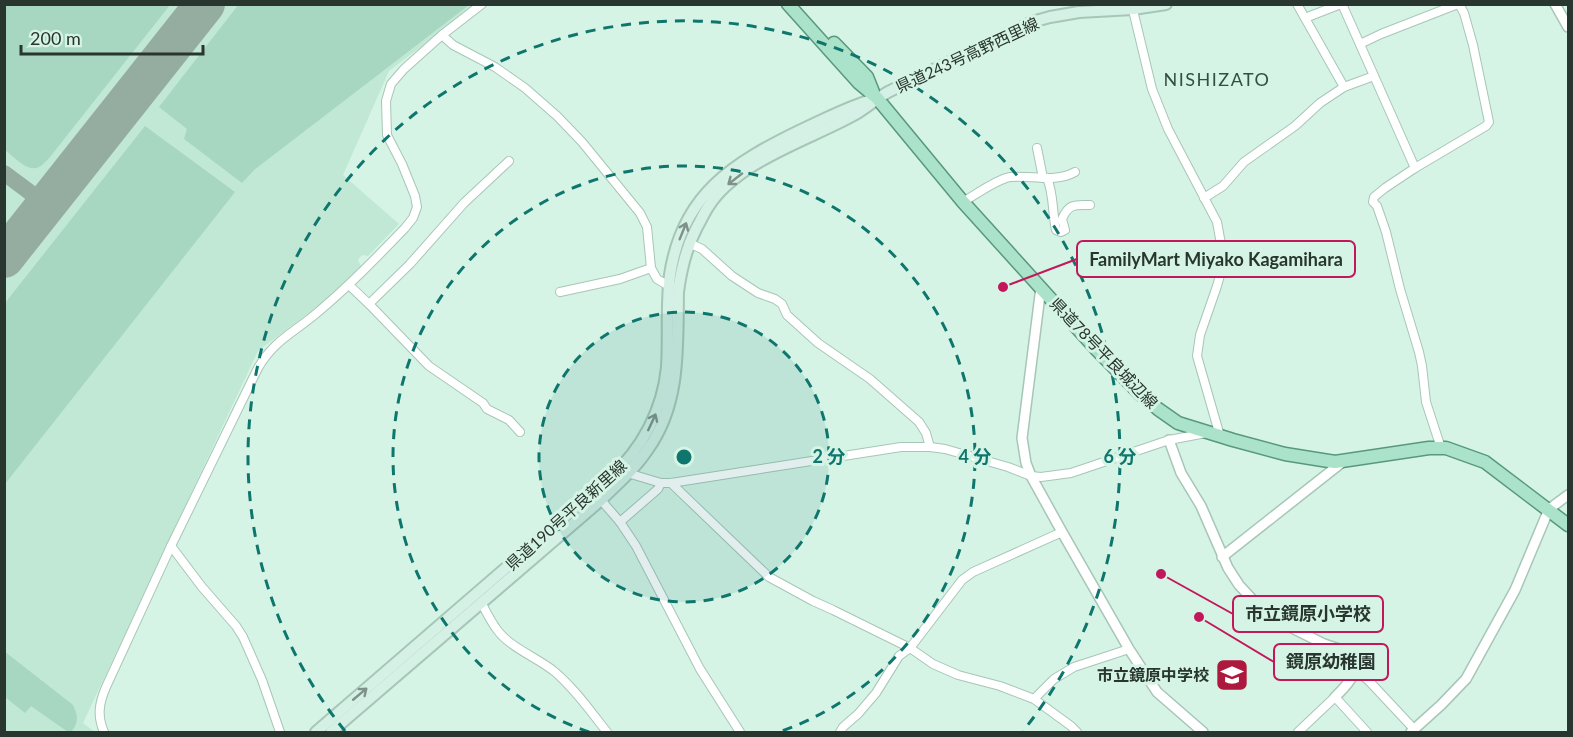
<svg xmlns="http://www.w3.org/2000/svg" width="1573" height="737" font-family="Lato,'Noto Sans JP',sans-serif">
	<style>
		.built { fill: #c1e8d5 }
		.green { fill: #a7d7c0 }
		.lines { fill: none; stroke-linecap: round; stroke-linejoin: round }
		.taxiway { stroke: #95ada1; stroke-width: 16 }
		.runway { stroke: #95ada1; stroke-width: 40 }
		.minor-casing { stroke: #a8c6b7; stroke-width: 10 }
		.tertiary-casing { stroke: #a8c6b7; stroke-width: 12 }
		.secondary-casing { stroke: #a8c6b7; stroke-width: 14 }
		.primary-casing { stroke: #59987d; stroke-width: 15 }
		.minor { stroke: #fff; stroke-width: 8 }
		.tertiary { stroke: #fff; stroke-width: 9 }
		.secondary { stroke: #d5f0e5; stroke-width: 10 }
		.primary { stroke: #abe2ca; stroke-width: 12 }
		.oneway { stroke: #7f928a }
		.ring { fill: none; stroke: #0f766e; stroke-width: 3; stroke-dasharray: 10 8 }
		.labels { text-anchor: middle; stroke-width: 6; stroke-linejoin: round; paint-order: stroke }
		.street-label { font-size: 16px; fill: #29352f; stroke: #d5f4e5 }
		.poi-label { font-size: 16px; font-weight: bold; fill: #29352f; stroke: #d5f4e5; text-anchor: end }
		.neighbourhood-label { font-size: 18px; letter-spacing: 1.5px; fill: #334e42; stroke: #d5f4e5 }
		.centre { fill: #0f766e; stroke: #d5f4e5; stroke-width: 3 }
		.ring-label { font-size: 18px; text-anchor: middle; font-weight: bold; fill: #0f766e; stroke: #d5f4e5; stroke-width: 6; stroke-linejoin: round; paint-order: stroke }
		.leader { fill: none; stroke: #c2185b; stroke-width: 2 }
		.callout-dot { fill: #c2185b; stroke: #d5f4e5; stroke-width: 2 }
		.callout { fill: #d5f4e5; stroke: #c2185b; stroke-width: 2 }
		.callout-label { font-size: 18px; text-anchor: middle; font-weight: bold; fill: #29352f }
	</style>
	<rect width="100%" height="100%" fill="#d5f4e5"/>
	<polygon class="built" points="4,5 476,5 389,71 343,175 399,224 368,256 363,255 360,257 358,260 361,266 335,293 258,351 83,723 95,732 5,732"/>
	<g class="green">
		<polygon points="239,4 469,4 469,5 254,170 242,183 184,139 187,129 159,107"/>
		<path d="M 4,5 L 170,5 L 50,157 C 46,161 43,165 39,167 C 28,173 13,156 5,150 Z"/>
		<polygon points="145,126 235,192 5,484 5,303"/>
		<path d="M 4,651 L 73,705 C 78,715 79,723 71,732 L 68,732 L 31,706 L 25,713 L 5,697 Z"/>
	</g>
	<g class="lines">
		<polyline class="taxiway" points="4,173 47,205"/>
		<polyline class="runway" points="4,258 205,4"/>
		<defs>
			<g id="minor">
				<polyline points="1297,4 1344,87"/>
				<polyline points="1342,4 1415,168"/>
				<polyline points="1132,6 1152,89 1168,129 1217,222 1221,244 1221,272 1217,286 1200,335 1197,356 1220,436"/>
				<polyline points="1305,18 1341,4"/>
				<polyline points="442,35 453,45 495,67 525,88 557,116 582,142 640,213 647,227 651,268 657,279 669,286"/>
				<polyline points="1360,44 1381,34 1458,4"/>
				<polyline points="1037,148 1043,178"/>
				<path d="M 1047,178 C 1054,194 1052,212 1056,230 L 1061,232 L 1065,230 L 1062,219 C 1069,203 1075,205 1090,205"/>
				<polyline points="1204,198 1223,186 1244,162 1295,126 1320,103 1344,87 1374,76"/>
				<path d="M 963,202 C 975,195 997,179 1010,177 C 1032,175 1055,183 1075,172"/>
				<polyline points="689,243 702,249 732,276 758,293 775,299 782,304 787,315 818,343 870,379 919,422 926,433 930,447"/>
				<polyline points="349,285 369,304 429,366 483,403 487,409 509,420 520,432"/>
				<polyline points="560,292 620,279 651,268"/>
				<polyline points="369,304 410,264 464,203 509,161"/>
				<polyline points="1441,448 1426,402 1422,366 1419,352 1400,289 1386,232 1377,206 1373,202 1374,197 1385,188 1415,168 1486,126 1489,122 1473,45 1464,13 1459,4"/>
				<polyline points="624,472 661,483 671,483 901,447 930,447 945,449 1008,467 1031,476 1041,477 1071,473 1169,440 1206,433"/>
				<polyline points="671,483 769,577 813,601 833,610 910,648 933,664 958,675 1000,686 1034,699 1071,726 1077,732"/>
				<polyline points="601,500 620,522 636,546 700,669 740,732"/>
				<polyline points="620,522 658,489 661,483"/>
				<polyline points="171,546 202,587 236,626 243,637 262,680 280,732"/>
				<path d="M 481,602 C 486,612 491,622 498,631 C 511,648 538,658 555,672 C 575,689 591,712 607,732"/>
				<polyline points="1354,669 1369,681 1414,729"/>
				<polyline points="1034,699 1054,679 1074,667 1129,649"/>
				<path d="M 104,732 C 97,716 99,703 106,687 L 171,546 L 258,368 C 274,340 295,332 318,312 C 349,286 377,257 405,228 L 413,218 L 417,207 L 415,196 L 402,164 L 387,135 L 386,101 L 391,84 L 404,69 L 442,35 L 482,4"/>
				<polyline points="840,732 843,727 858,714 876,693 899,656 910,648 962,580 973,572 1062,532"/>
				<polyline points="1298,732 1335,697 1367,732"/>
			</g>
			<g id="tertiary">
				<polyline points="1555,4 1568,27"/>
				<polyline points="1041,287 1022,438 1026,463 1031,476 1062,532 1129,649 1157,692 1203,732"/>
				<path d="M 1169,440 L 1181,473 L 1201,506 L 1228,568 L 1239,585 L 1265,613 L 1274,619 L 1324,644 L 1348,652 C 1361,673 1350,682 1335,697"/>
				<polyline points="1222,557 1345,460"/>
				<polyline points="1411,732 1441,705 1466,679 1515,590 1549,509 1568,495"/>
			</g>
			<g id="secondary">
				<path d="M 316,732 L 610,478 C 642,449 663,410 667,367 C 669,336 666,306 670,275 C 682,194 733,163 801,130 C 823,120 844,109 868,101"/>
				<path d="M 331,732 L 601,500 C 617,484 635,469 648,449 C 681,403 677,346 678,292 C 681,269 686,248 697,227 C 701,220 704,213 708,207 C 737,161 809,140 854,115 C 866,108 876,99 888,92 L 1032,22 L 1050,17 L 1079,12 L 1133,9 L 1166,4"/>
			</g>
			<g id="primary">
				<polyline points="788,4 859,83 877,98 963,202 1096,349 1140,394 1158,409 1178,423 1233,440 1285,454 1335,462 1429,448 1446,448 1485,462 1568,525"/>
				<polyline points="834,43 867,77 873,92"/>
			</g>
		</defs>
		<use href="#minor" class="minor-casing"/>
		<use href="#tertiary" class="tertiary-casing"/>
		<use href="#secondary" class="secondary-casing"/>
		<use href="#primary" class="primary-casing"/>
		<use href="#minor" class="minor"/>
		<use href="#tertiary" class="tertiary"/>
		<use href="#secondary" class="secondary"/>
		<use href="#primary" class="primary"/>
	</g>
	<defs><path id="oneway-shaft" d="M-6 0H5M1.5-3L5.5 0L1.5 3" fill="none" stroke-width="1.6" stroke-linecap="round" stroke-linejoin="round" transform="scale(1.5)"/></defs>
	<g class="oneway">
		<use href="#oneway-shaft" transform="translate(735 179) rotate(142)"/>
		<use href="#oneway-shaft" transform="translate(683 231) rotate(-68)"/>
		<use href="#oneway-shaft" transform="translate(652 422) rotate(-65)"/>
		<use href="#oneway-shaft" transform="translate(360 694) rotate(-40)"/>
	</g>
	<circle cx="684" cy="457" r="145" fill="#0f766e" fill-opacity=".12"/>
	<g class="ring">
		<circle cx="684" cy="457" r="145"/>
		<path d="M589 732A291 291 0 1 1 779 732"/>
		<path d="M345 731A436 436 0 1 1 1023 731"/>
	</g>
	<defs>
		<symbol id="school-square" viewBox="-11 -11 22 22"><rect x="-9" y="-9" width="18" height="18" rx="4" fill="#ad183e" stroke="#d5f4e5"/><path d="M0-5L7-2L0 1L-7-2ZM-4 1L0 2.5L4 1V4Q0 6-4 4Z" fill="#fff"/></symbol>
	</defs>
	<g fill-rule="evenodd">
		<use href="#school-square" x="1213" y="656" width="38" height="38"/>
	</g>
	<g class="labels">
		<g class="street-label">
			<text transform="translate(967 55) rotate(-25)" y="6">県道243号高野西里線</text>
			<text transform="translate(1104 353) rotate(46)" y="6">県道78号平良城辺線</text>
			<text transform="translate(566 515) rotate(-42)" y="6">県道190号平良新里線</text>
		</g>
		<g class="poi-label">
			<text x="1209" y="681">市立鏡原中学校</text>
		</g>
		<g class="neighbourhood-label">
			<text x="1217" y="86">NISHIZATO</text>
		</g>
	</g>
	<circle cx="684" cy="457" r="9" class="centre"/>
	<g class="ring-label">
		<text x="829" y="463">2 分</text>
		<text x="975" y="463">4 分</text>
		<text x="1120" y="463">6 分</text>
	</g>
	<path class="leader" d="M1003 287L1077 259M1161 574L1233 614M1199 617L1274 662"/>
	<g class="callout-dot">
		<circle cx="1003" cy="287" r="6"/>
		<circle cx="1161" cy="574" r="6"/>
		<circle cx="1199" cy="617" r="6"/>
	</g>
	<g class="callout">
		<rect x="1077" y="241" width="278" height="36" rx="6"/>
		<rect x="1233" y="596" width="150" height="36" rx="6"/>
		<rect x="1274" y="644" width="114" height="36" rx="6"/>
	</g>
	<g class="callout-label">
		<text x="1216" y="266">FamilyMart Miyako Kagamihara</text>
		<text x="1308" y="620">市立鏡原小学校</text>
		<text x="1331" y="668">鏡原幼稚園</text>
	</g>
	<rect width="1573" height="737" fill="none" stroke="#29352f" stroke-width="12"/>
	<path d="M21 45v9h182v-9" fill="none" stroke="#29352f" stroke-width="3"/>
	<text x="30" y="45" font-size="18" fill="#29352f" stroke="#d5f4e5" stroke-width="4.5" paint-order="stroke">200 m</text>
</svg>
